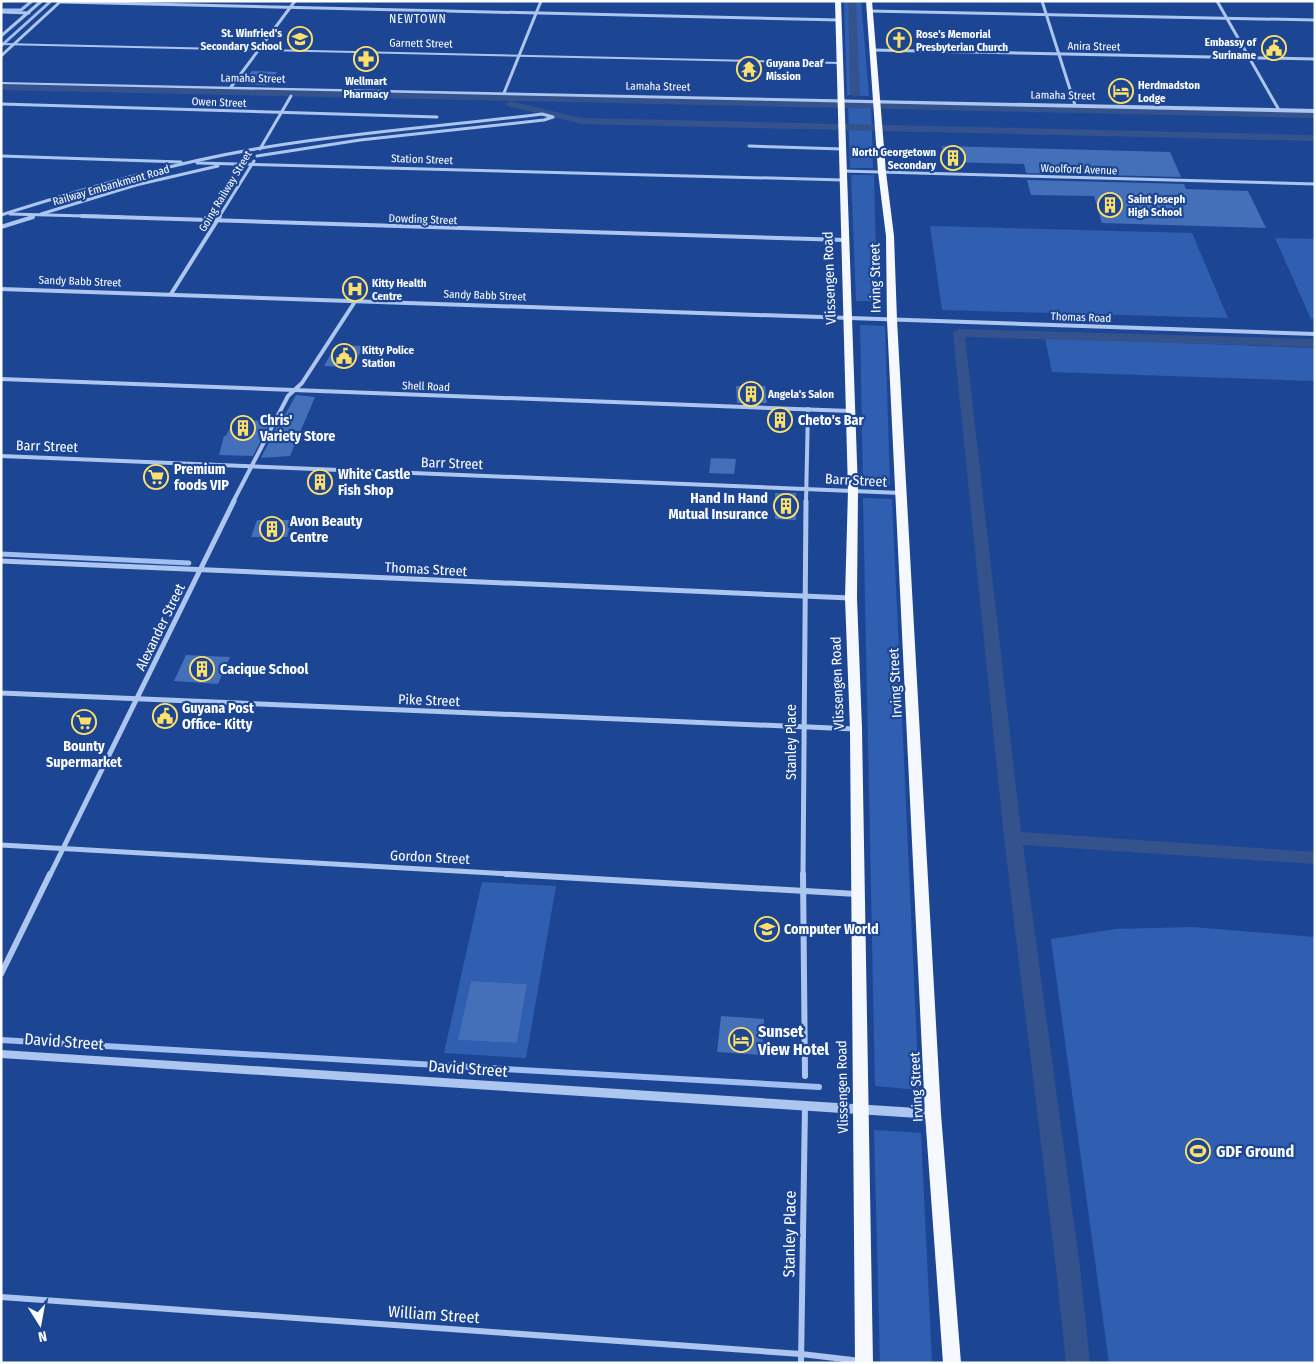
<svg xmlns="http://www.w3.org/2000/svg" width="1316" height="1364" font-family="'Fira Sans Condensed',sans-serif">
	<style>
		.green { fill: #305fb1; fill-rule: evenodd }
		.lines { fill: none; stroke-linecap: round; stroke-linejoin: round }
		.stream-far2 { stroke: #a1bff1; stroke-width: 3 }
		.stream-far1 { stroke: #a1bff1; stroke-width: 5 }
		.stream { stroke: #a1bff1; stroke-width: 6 }
		.canal { fill: #34538c; fill-rule: evenodd }
		.building { fill: #4470ba }
		.minor-far3 { stroke: #adc6ef; stroke-width: 3 }
		.minor-far2 { stroke: #adc6ef; stroke-width: 4 }
		.minor-far1 { stroke: #adc6ef; stroke-width: 5 }
		.minor { stroke: #adc6ef; stroke-width: 6 }
		.tertiary { fill: #adc6ef; fill-rule: evenodd }
		.primary { fill: #f5f8ff; fill-rule: evenodd }
		.labels { text-anchor: middle; stroke-width: 4.5; stroke-linejoin: round; paint-order: stroke }
		.far-poi-label { font-size: 11px; font-weight: bold; fill: #fff; stroke: #1c4694; text-anchor: start }
		.far-street-label { font-size: 11px; fill: #fff; stroke: #1c4694 }
		.far-neighbourhood-label { font-size: 12px; letter-spacing: 1px; fill: #fff; stroke: #1c4694 }
		.street-label { font-size: 14px; fill: #fff; stroke: #1c4694 }
		.poi-label { font-size: 14px; font-weight: bold; fill: #fff; stroke: #1c4694; text-anchor: start }
		.near-poi-label { font-size: 16px; font-weight: bold; fill: #fff; stroke: #1c4694; text-anchor: start }
		.near-street-label { font-size: 16px; fill: #fff; stroke: #1c4694 }
	</style>
	<rect width="100%" height="100%" fill="#1c4694"/>
	<g class="green">
		<polygon points="844,1 861,1 869,96 847,95"/>
		<polygon points="848,103 871,104 873,168 850,168"/>
		<polygon points="851,175 874,175 877,301 856,301"/>
		<polygon points="930,226 1192,233 1228,318 942,310"/>
		<polygon points="1275,238 1315,239 1315,319 1311,319"/>
		<polygon points="860,325 885,326 890,485 863,485"/>
		<polygon points="1045,338 1315,348 1315,381 1052,372"/>
		<polygon points="863,498 892,499 919,1090 875,1086"/>
		<path d="M 482,882 L 556,886 L 526,1058 L 444,1053 ZM 471,981 L 527,984 L 517,1043 L 459,1040 Z"/>
		<polygon points="1193,927 1315,937 1315,1363 1109,1363 1051,939 1116,929"/>
		<polygon points="874,1130 921,1133 932,1363 880,1363"/>
	</g>
	<g class="lines">
		<g class="stream-far2">
			<polyline points="1,10 21,10 32,1"/>
			<polyline points="1,46 51,1"/>
		</g>
		<polyline class="stream-far1" points="1,554 189,563"/>
		<polyline class="stream" points="1,1040 819,1087"/>
		<g class="canal">
			<polygon points="848,1 856,1 860,94 855,97 850,94"/>
			<polygon points="1,84 1315,112 1315,118 1,90"/>
			<polygon points="510,101 581,118 1315,135 1315,141 581,124 507,106 505,104"/>
			<polygon points="959,329 1315,339 1315,347 965,337 1021,832 1315,852 1315,864 1023,845 1080,1268 1090,1363 1066,1363 1056,1268 1004,838 953,333"/>
		</g>
	</g>
	<g class="building">
		<polygon points="252,71 277,72 267,85 242,84"/>
		<polygon points="942,146 1170,152 1181,177 1026,173 1024,164 945,162"/>
		<polygon points="1027,180 1184,184 1186,189 1248,191 1266,228 1102,223 1094,196 1031,195"/>
		<polygon points="336,345 364,346 352,367 324,366"/>
		<polygon points="736,386 765,386 767,403 737,403"/>
		<polygon points="296,395 315,397 290,456 261,458 279,422 281,422"/>
		<polygon points="234,420 271,421 253,456 219,455 224,436 226,436"/>
		<polygon points="711,458 736,459 734,474 709,473"/>
		<polygon points="775,493 796,493 796,520 775,519"/>
		<polygon points="257,520 292,520 287,537 251,537"/>
		<polygon points="186,655 230,657 218,684 174,681"/>
		<polygon points="471,981 527,984 517,1043 458,1040"/>
		<polygon points="721,1016 764,1019 762,1055 717,1052"/>
	</g>
	<g class="lines">
		<g class="minor-far3">
			<polyline points="1042,1 1075,105"/>
			<polyline points="1217,1 1279,110"/>
			<polyline points="61,2 839,20"/>
			<polyline points="869,11 1315,20"/>
			<polyline points="1,12 29,13"/>
			<polyline points="872,50 1315,59"/>
			<polyline points="1,56 61,1"/>
			<polyline points="231,87 295,1"/>
			<polyline points="504,93 541,1"/>
			<polyline points="1,104 437,117"/>
			<polyline points="749,146 842,149"/>
			<polyline points="260,149 291,96"/>
			<polyline points="1,156 181,162"/>
			<polyline points="197,163 843,180"/>
			<polyline points="843,171 1315,184"/>
			<polyline points="10,214 122,217"/>
			<polyline points="41,214 136,185 218,166"/>
			<path d="M 1,215 C 86,188 172,163 261,148 C 354,132 448,126 542,114 L 553,117 L 544,120 L 360,140 L 257,156"/>
			<polyline points="219,217 254,161"/>
		</g>
		<g class="minor-far2">
			<polyline points="82,216 845,240"/>
			<polyline points="1,227 33,217"/>
			<polyline points="171,294 220,216"/>
			<polyline points="1,379 850,411"/>
			<polyline points="1,456 901,493"/>
			<polyline points="233,502 288,396 302,383 356,300"/>
			<polyline points="806,502 808,409"/>
		</g>
		<g class="minor-far1">
			<polyline points="1,561 850,598"/>
			<polyline points="1,693 855,729"/>
			<polyline points="1,845 527,875"/>
			<polyline points="50,875 234,501"/>
			<polyline points="803,875 806,501"/>
		</g>
		<g class="minor">
			<polyline points="506,874 857,894"/>
			<polyline points="803,874 805,1076"/>
			<polyline points="1,974 50,874"/>
			<polyline points="1,1297 801,1354 861,1361"/>
			<polyline points="801,1363 805,1106"/>
		</g>
		<g class="tertiary">
			<polygon points="39,1 44,1 1,38 1,34"/>
			<polygon points="1,43 840,62 842,63 840,64 1,45"/>
			<polygon points="1,82 1315,109 1315,113 1,84"/>
			<polygon points="1,287 1315,332 1315,336 1,291"/>
			<polygon points="1,1050 933,1109 937,1111 939,1114 937,1117 933,1119 1,1058"/>
		</g>
		<g class="primary">
			<polygon points="835,1 841,1 858,491 857,598 862,729 873,1363 855,1363 850,729 845,598 848,491"/>
			<polygon points="866,1 872,1 886,172 894,236 897,320 941,1114 961,1363 943,1363 925,1114 887,320 886,236 878,172"/>
		</g>
	</g>
	<defs>
		<symbol id="school-ring" viewBox="-11 -11 22 22"><circle r="9.5" fill="#1c4694" stroke="#ffe06b" stroke-width="1.5"/><path d="M0-5L7-2L0 1L-7-2ZM-4 1L0 2.5L4 1V4Q0 6-4 4Z" fill="#ffe06b"/></symbol>
		<symbol id="church-ring" viewBox="-11 -11 22 22"><circle r="9.5" fill="#1c4694" stroke="#ffe06b" stroke-width="1.5"/><path d="M-1.2-6h2.4v3.5h3.3v2.4h-3.3V6h-2.4V-.1h-3.3v-2.4h3.3Z" fill="#ffe06b"/></symbol>
		<symbol id="civic-ring" viewBox="-11 -11 22 22"><circle r="9.5" fill="#1c4694" stroke="#ffe06b" stroke-width="1.5"/><path d="M-.6-6.5H3V-4.5H.6V-3L4-1V1h2V6H-6V1h2V-1L-.6-3ZM-1.2 2.5V6h2.4V2.5Z" fill="#ffe06b"/></symbol>
		<symbol id="pharmacy-ring" viewBox="-11 -11 22 22"><circle r="9.5" fill="#1c4694" stroke="#ffe06b" stroke-width="1.5"/><path d="M-2-6h4v4h4v4h-4v4h-4v-4h-4v-4h4Z" fill="#ffe06b"/></symbol>
		<symbol id="temple-ring" viewBox="-11 -11 22 22"><circle r="9.5" fill="#1c4694" stroke="#ffe06b" stroke-width="1.5"/><path d="M0-6L5-2H3V0L6.5 2.5H4V6H1.5V3h-3V6H-4V2.5H-6.5L-3 0V-2H-5Z" fill="#ffe06b"/></symbol>
		<symbol id="hotel-ring" viewBox="-11 -11 22 22"><circle r="9.5" fill="#1c4694" stroke="#ffe06b" stroke-width="1.5"/><path d="M-6-4.5h1.5V1H6V5H4.5V3h-9V5H-6ZM-4 0a1.8 1.8 0 1 1 3.6 0ZM.5 0V-2.5h3Q6-2.5 6 0Z" fill="#ffe06b"/></symbol>
		<symbol id="building-ring" viewBox="-11 -11 22 22"><circle r="9.5" fill="#1c4694" stroke="#ffe06b" stroke-width="1.5"/><path d="M-4-6H4V6H1V3H-1V6H-4ZM-2.5-4.3h1.7v1.8h-1.7ZM.8-4.3h1.7v1.8H.8ZM-2.5-1h1.7V.8h-1.7ZM.8-1h1.7V.8H.8Z" fill="#ffe06b"/></symbol>
		<symbol id="hospital-ring" viewBox="-11 -11 22 22"><circle r="9.5" fill="#1c4694" stroke="#ffe06b" stroke-width="1.5"/><path d="M-5-5h3v3.5h4V-5h3V5h-3V1.5h-4V5h-3Z" fill="#ffe06b"/></symbol>
		<symbol id="supermarket-ring" viewBox="-11 -11 22 22"><circle r="9.5" fill="#1c4694" stroke="#ffe06b" stroke-width="1.5"/><path d="M-6-5.5h2.5l.6 2H6L4.5 2H-2.5L-4.4-4H-6ZM-1.5 3.2a1.3 1.3 0 1 0 .1 0ZM3 3.2a1.3 1.3 0 1 0 .1 0Z" fill="#ffe06b"/></symbol>
		<symbol id="stadium-ring" viewBox="-11 -11 22 22"><circle r="9.5" fill="#1c4694" stroke="#ffe06b" stroke-width="1.5"/><path d="M0-5a6.5 5 0 1 0 0 10a6.5 5 0 1 0 0-10ZM-3.5-1.8h7v3.6h-7Z" fill="#ffe06b"/></symbol>
	</defs>
	<g fill-rule="evenodd">
		<use href="#school-ring" x="286" y="25" width="28" height="28"/>
		<use href="#church-ring" x="885" y="26" width="28" height="28"/>
		<use href="#civic-ring" x="1260" y="34" width="28" height="28"/>
		<use href="#pharmacy-ring" x="352" y="45" width="28" height="28"/>
		<use href="#temple-ring" x="735" y="55" width="28" height="28"/>
		<use href="#hotel-ring" x="1107" y="77" width="28" height="28"/>
		<use href="#building-ring" x="939" y="144" width="28" height="28"/>
		<use href="#building-ring" x="1096" y="191" width="28" height="28"/>
		<use href="#hospital-ring" x="341" y="275" width="28" height="28"/>
		<use href="#civic-ring" x="330" y="342" width="28" height="28"/>
		<use href="#building-ring" x="737" y="380" width="28" height="28"/>
		<use href="#building-ring" x="766" y="406" width="28" height="28"/>
		<use href="#building-ring" x="229" y="414" width="28" height="28"/>
		<use href="#supermarket-ring" x="142" y="463" width="28" height="28"/>
		<use href="#building-ring" x="306" y="468" width="28" height="28"/>
		<use href="#building-ring" x="772" y="492" width="28" height="28"/>
		<use href="#building-ring" x="258" y="515" width="28" height="28"/>
		<use href="#building-ring" x="188" y="655" width="28" height="28"/>
		<use href="#civic-ring" x="151" y="702" width="28" height="28"/>
		<use href="#supermarket-ring" x="70" y="708" width="28" height="28"/>
		<use href="#school-ring" x="753" y="915" width="28" height="28"/>
		<use href="#hotel-ring" x="727" y="1026" width="28" height="28"/>
		<use href="#stadium-ring" x="1184" y="1137" width="28" height="28"/>
	</g>
	<g class="labels">
		<g class="far-poi-label">
			<text x="282" y="37" text-anchor="end">St. Winfried's<tspan x="282" dy="13">Secondary School</tspan></text>
			<text x="916" y="38">Rose's Memorial<tspan x="916" dy="13">Presbyterian Church</tspan></text>
			<text x="1256" y="46" text-anchor="end">Embassy of<tspan x="1256" dy="13">Suriname</tspan></text>
			<text x="766" y="67">Guyana Deaf<tspan x="766" dy="13">Mission</tspan></text>
			<text x="366" y="85" text-anchor="middle">Wellmart<tspan x="366" dy="13">Pharmacy</tspan></text>
			<text x="1138" y="89">Herdmadston<tspan x="1138" dy="13">Lodge</tspan></text>
			<text x="936" y="156" text-anchor="end">North Georgetown<tspan x="936" dy="13">Secondary</tspan></text>
			<text x="1128" y="203">Saint Joseph<tspan x="1128" dy="13">High School</tspan></text>
			<text x="372" y="287">Kitty Health<tspan x="372" dy="13">Centre</tspan></text>
			<text x="362" y="354">Kitty Police<tspan x="362" dy="13">Station</tspan></text>
			<text x="768" y="398">Angela's Salon</text>
		</g>
		<g class="far-street-label">
			<text transform="translate(421 43) rotate(1)" y="4">Garnett Street</text>
			<text transform="translate(1094 46) rotate(1)" y="4">Anira Street</text>
			<text transform="translate(253 78) rotate(1)" y="4">Lamaha Street</text>
			<text transform="translate(658 86) rotate(1)" y="4">Lamaha Street</text>
			<text transform="translate(1063 95) rotate(1)" y="4">Lamaha Street</text>
			<text transform="translate(219 102) rotate(2)" y="4">Owen Street</text>
			<text transform="translate(422 159) rotate(2)" y="4">Station Street</text>
			<text transform="translate(1079 169) rotate(2)" y="4">Woolford Avenue</text>
			<text transform="translate(111 185) rotate(-16)" y="4">Railway Embankment Road</text>
			<text transform="translate(225 191) rotate(-59)" y="4">Going Railway Street</text>
			<text transform="translate(423 219) rotate(2)" y="4">Dowding Street</text>
			<text transform="translate(80 281) rotate(2)" y="4">Sandy Babb Street</text>
			<text transform="translate(485 295) rotate(2)" y="4">Sandy Babb Street</text>
			<text transform="translate(1081 317) rotate(2)" y="4">Thomas Road</text>
			<text transform="translate(426 386) rotate(2)" y="4">Shell Road</text>
		</g>
		<g class="far-neighbourhood-label">
			<text x="418" y="23">NEWTOWN</text>
		</g>
		<g class="street-label">
			<text transform="translate(829 278) rotate(-92)" y="5">Vlissengen Road</text>
			<text transform="translate(875 278) rotate(-91)" y="5">Irving Street</text>
			<text transform="translate(47 446) rotate(2)" y="5">Barr Street</text>
			<text transform="translate(452 463) rotate(2)" y="5">Barr Street</text>
			<text transform="translate(856 480) rotate(3)" y="5">Barr Street</text>
			<text transform="translate(426 569) rotate(3)" y="5">Thomas Street</text>
			<text transform="translate(160 627) rotate(-64)" y="5">Alexander Street</text>
			<text transform="translate(837 683) rotate(-92)" y="5">Vlissengen Road</text>
			<text transform="translate(895 683) rotate(-93)" y="5">Irving Street</text>
			<text transform="translate(429 700) rotate(2)" y="5">Pike Street</text>
			<text transform="translate(791 742) rotate(-90)" y="5">Stanley Place</text>
			<text transform="translate(430 857) rotate(3)" y="5">Gordon Street</text>
			<text transform="translate(842 1087) rotate(-91)" y="5">Vlissengen Road</text>
			<text transform="translate(916 1087) rotate(-93)" y="5">Irving Street</text>
		</g>
		<g class="poi-label">
			<text x="260" y="425">Chris'<tspan x="260" dy="16">Variety Store</tspan></text>
			<text x="798" y="425">Cheto's Bar</text>
			<text x="174" y="474">Premium<tspan x="174" dy="16">foods VIP</tspan></text>
			<text x="338" y="479">White Castle<tspan x="338" dy="16">Fish Shop</tspan></text>
			<text x="768" y="503" text-anchor="end">Hand In Hand<tspan x="768" dy="16">Mutual Insurance</tspan></text>
			<text x="290" y="526">Avon Beauty<tspan x="290" dy="16">Centre</tspan></text>
			<text x="220" y="674">Cacique School</text>
			<text x="182" y="713">Guyana Post<tspan x="182" dy="16">Office- Kitty</tspan></text>
			<text x="84" y="751" text-anchor="middle">Bounty<tspan x="84" dy="16">Supermarket</tspan></text>
			<text x="784" y="934">Computer World</text>
		</g>
		<g class="near-poi-label">
			<text x="758" y="1037">Sunset<tspan x="758" dy="18">View Hotel</tspan></text>
			<text x="1216" y="1157">GDF Ground</text>
		</g>
		<g class="near-street-label">
			<text transform="translate(64 1041) rotate(4)" y="6">David Street</text>
			<text transform="translate(468 1068) rotate(4)" y="6">David Street</text>
			<text transform="translate(789 1234) rotate(-89)" y="6">Stanley Place</text>
			<text transform="translate(434 1314) rotate(4)" y="6">William Street</text>
		</g>
	</g>
	<rect width="1316" height="1364" fill="none" stroke="#ffffff" stroke-width="5"/>
	<g transform="translate(40 1324) rotate(169)" stroke="#1c4694" stroke-width="4" paint-order="stroke">
	<path d="M0-4L9 19L0 12L-9 19Z" fill="#ffffff"/>
	<text y="-8" font-size="14" font-weight="bold" text-anchor="middle" fill="#ffffff">N</text>
	</g>
</svg>
